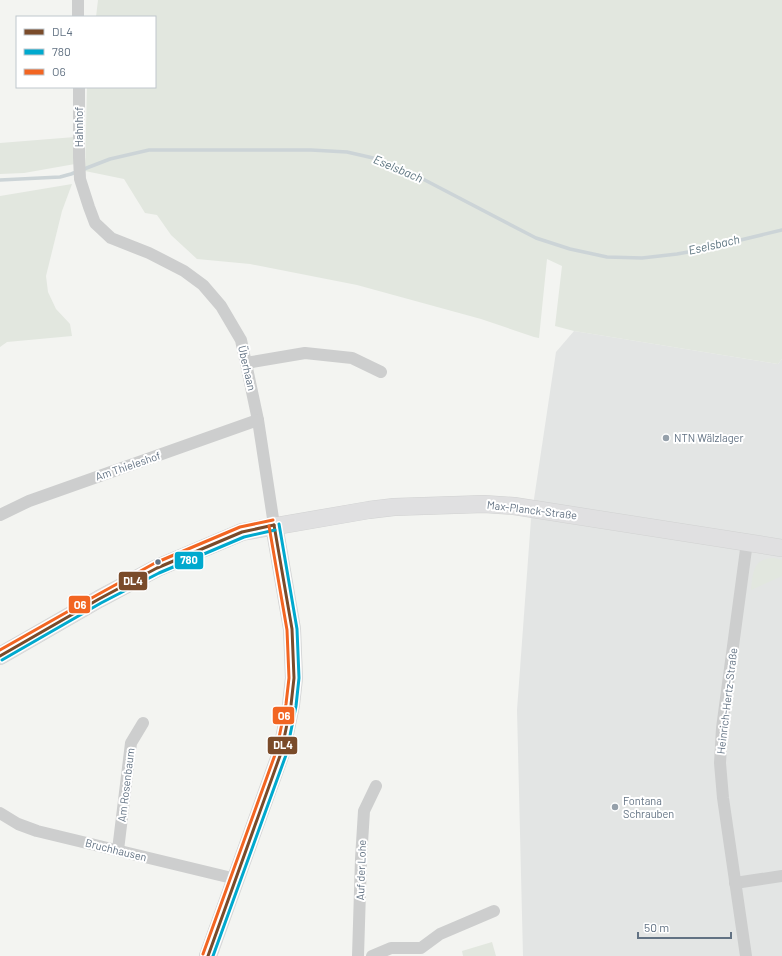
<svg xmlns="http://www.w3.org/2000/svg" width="782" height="956" font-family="Barlow,sans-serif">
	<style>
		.built { fill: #e3e5e4 }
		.green { fill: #e2e7df }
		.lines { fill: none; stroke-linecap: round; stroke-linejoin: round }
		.stream { stroke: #ccd4d7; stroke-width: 3.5 }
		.secondary-casing { stroke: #d1d2d2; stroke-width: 18 }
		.street { stroke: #cdcece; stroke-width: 12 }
		.secondary { stroke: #e0e0e1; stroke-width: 17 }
		.bus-1-casing { stroke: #fff; stroke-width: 6 }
		.bus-2-casing { stroke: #fff; stroke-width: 6 }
		.bus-3-casing { stroke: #fff; stroke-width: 6 }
		.bus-1 { stroke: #7a4b2a; stroke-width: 3 }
		.bus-2 { stroke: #00a9ce; stroke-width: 3 }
		.bus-3 { stroke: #f26522; stroke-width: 3 }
		.poi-dot { fill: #95a0aa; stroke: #fff; stroke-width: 1.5 }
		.bus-dot { fill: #627283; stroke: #fff; stroke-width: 1.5 }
		.labels { text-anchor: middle; stroke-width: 4; stroke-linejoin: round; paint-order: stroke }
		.street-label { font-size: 11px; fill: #627283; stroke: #fff }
		.poi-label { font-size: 11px; fill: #627283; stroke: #fff; text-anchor: start }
		.water-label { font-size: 12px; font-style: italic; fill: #5d7580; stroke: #fff }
		.line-badge { stroke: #fff; stroke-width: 1.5 }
		.badge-label { font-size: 11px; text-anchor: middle; font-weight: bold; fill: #fff }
	</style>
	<rect width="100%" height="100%" fill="#f3f4f1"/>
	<polygon class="built" points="574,331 778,364 782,359 782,956 523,956 517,710 531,519 556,352"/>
	<g class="green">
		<polygon points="98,0 782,0 782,359 778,364 574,331 555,326 562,266 547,259 539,338 534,337 481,319 357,285 250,264 197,259 171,235 157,215 145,213 124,179 85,171 87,87 155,87 155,17 96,17"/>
		<polygon points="75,137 75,164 24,173 0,174 0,143"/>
		<polygon points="72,184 62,211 46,276 48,292 56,309 70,324 72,336 7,342 0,347 0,196"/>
		<path d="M 774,558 L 782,560 L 782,576 L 751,590 C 753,573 753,558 774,558 Z"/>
		<polygon points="492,942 496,956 463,956 462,951"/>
	</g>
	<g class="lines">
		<polyline class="stream" points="0,180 60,177 71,174 110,159 149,150 311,150 347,152 382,160 419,177 536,238 570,249 607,257 642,258 677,254 699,250 782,230"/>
		<defs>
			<g id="secondary">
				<polyline points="0,656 99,599 157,568 242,532 369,510 394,507 484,504 514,506 782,548"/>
				<polyline points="208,956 281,753 291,705 294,678 292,629 274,525"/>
			</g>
		</defs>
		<use href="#secondary" class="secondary-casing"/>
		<g class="street">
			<polyline points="78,0 78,17"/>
			<polyline points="79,87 79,157 80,179 89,207 95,223 111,238 149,253 184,271 203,285 221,306 241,340 258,420 274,525"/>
			<polyline points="246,363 305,353 352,358 381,372"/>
			<polyline points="0,515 29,501 258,420"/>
			<polyline points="0,813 18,824 37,831 236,879"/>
			<polyline points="118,850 131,743 143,723"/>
			<polyline points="735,883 782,876"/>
			<polyline points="358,956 361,859 364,811 376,786"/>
			<polyline points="372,956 391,948 421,948 440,934 494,911"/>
			<polyline points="746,956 723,798 720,763 722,728 747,542"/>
		</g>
		<use href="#secondary" class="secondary"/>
		<defs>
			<g id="bus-1">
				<polyline points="0,656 99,599 157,568 242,532 274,525"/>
				<polyline points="208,956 281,753 291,705 294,678 292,629 274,525"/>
			</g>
			<g id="bus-2">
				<polyline points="2,660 101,603 159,573 244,537 275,530"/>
				<polyline points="213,956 286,755 296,706 299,678 297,629 279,524"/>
			</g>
			<g id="bus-3">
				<polyline points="0,650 97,595 155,563 240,527 273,520"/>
				<polyline points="203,954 276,752 286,704 289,678 287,630 269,526"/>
			</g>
		</defs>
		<use href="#bus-1" class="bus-1-casing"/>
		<use href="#bus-2" class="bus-2-casing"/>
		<use href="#bus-3" class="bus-3-casing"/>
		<use href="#bus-1" class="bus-1"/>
		<use href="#bus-2" class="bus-2"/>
		<use href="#bus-3" class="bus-3"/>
	</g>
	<g class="poi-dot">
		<circle cx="666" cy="438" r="4"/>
		<circle cx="615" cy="807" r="4"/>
	</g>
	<circle class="bus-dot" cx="158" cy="562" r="3.5"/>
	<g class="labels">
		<g class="street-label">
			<text transform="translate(79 127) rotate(-90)" y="4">Hahnhof</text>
			<text transform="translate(247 368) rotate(77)" y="4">Überhaan</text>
			<text transform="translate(128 466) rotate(-19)" y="4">Am Thieleshof</text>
			<text transform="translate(532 510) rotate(7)" y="4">Max-Planck-Straße</text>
			<text transform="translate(727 701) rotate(-83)" y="4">Heinrich-Hertz-Straße</text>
			<text transform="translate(126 785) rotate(-83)" y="4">Am Rosenbaum</text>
			<text transform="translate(116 850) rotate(14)" y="4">Bruchhausen</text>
			<text transform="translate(361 870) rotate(-88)" y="4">Auf der Lohe</text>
		</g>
		<g class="poi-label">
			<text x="674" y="442">NTN Wälzlager</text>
			<text x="623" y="805">Fontana<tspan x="623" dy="13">Schrauben</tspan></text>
		</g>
		<g class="water-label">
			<text transform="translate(398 169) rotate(23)" y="4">Eselsbach</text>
			<text transform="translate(714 245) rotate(-13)" y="4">Eselsbach</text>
		</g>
	</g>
	<g class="line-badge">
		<rect x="174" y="551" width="30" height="19" rx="4" fill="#00a9ce"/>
		<rect x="118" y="571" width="30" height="20" rx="4" fill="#7a4b2a"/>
		<rect x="68" y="595" width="23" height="19" rx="4" fill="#f26522"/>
		<rect x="272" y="706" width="23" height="19" rx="4" fill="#f26522"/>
		<rect x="267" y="736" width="31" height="19" rx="4" fill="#7a4b2a"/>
	</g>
	<g class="badge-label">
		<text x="189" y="564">780</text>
		<text x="133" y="585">DL4</text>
		<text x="80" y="609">O6</text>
		<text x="284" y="720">O6</text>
		<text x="283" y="749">DL4</text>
	</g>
	<rect x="16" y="16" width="140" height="72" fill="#ffffff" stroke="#c0c7cd"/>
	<rect x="24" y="29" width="20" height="6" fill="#7a4b2a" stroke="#c0c7cd"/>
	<text x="52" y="36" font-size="12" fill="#627283">DL4</text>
	<rect x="24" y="49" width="20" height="6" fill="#00a9ce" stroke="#c0c7cd"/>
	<text x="52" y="56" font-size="12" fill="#627283">780</text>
	<rect x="24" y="69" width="20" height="6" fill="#f26522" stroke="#c0c7cd"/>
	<text x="52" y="76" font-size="12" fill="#627283">O6</text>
	<path d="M638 932v6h93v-6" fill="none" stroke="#627283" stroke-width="2"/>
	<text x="644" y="932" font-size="12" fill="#627283" stroke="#ffffff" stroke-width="3" paint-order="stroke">50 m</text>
</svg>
